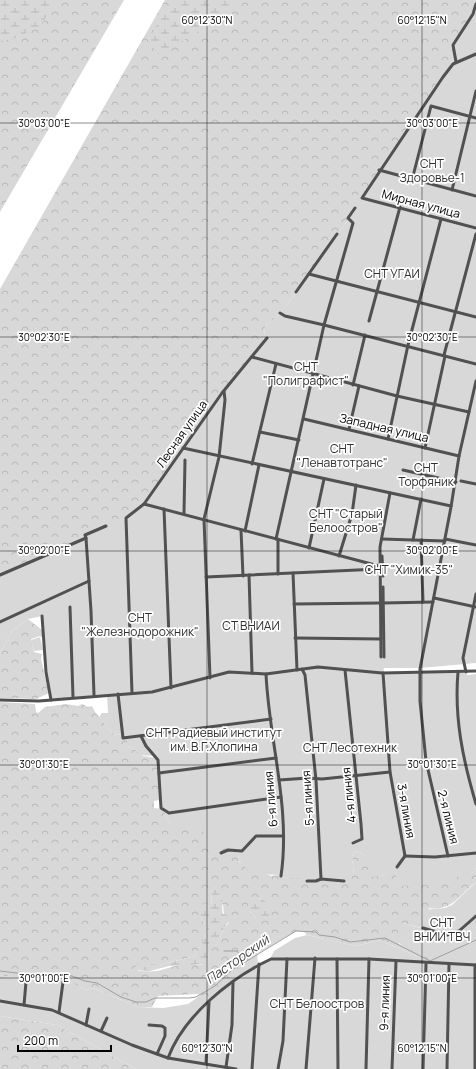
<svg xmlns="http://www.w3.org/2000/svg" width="476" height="1069" font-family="Manrope,sans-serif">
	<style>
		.forest { fill: url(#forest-crowns); fill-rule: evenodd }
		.wetland { fill: url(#wetland-marsh) }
		.garden { fill: #d8d8d8 }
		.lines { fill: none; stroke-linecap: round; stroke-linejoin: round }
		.stream { stroke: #9f9f9f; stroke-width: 1 }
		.street { stroke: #515151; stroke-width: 3 }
		.ticks { fill: none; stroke: #000; stroke-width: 1; stroke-opacity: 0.45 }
		.labels { text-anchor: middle; stroke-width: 3.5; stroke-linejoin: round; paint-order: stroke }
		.park-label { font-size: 12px; fill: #2f2f2f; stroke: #fff }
		.street-label { font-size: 12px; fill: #000; stroke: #fff }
		.water-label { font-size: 13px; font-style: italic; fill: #404040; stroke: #fff }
		.ticks-label { font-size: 10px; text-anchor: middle; fill: #000; stroke: #fff; stroke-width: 3.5; stroke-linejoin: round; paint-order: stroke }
	</style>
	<defs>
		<pattern id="forest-crowns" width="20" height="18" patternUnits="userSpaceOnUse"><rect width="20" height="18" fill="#d8d8d8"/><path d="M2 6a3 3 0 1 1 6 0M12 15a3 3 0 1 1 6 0" fill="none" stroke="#b8b8b8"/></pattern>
		<pattern id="wetland-marsh" width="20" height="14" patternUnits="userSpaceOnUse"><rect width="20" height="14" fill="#d8d8d8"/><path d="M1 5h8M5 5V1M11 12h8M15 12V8" fill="none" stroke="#b8b8b8"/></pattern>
	</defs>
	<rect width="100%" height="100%" fill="#fff"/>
	<g class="forest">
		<polygon points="0,0 124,0 0,212"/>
		<path d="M 165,0 L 476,0 L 476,4 L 455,57 L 443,77 L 348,220 L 296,293 L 281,312 L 265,327 L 263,344 L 145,503 C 102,536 49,554 0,575 L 0,289 Z"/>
		<polygon points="28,619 42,630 43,638 40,636 31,639 34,652 42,654 41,659 49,693 36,699 0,698 0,654 12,631"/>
		<path d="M 0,702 L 35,704 L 36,712 L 38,713 L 45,707 L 66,704 L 78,706 L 82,704 L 88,707 L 92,706 L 95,712 L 114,735 L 122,734 L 127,738 L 127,746 L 136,750 L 143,756 L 157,758 L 160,800 L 154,801 L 154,808 L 163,809 L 170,825 L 203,825 L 237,847 L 239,862 L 271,876 L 280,875 L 288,878 L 305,878 L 319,881 L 344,880 L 354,875 L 352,856 L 355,851 L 366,856 L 382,876 L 396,869 L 398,886 L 474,872 L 476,868 L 476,882 C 460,894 452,912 429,908 L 422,928 L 402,923 L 399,944 L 409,947 L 432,959 L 430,962 L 380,940 L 356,946 L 307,935 L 304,932 L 296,931 L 257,954 L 258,965 L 210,999 L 197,994 L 158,996 L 152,1007 L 138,1007 L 93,988 L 86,990 L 81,987 L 50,978 L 43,980 L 29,981 L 0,975 ZM 211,890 L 223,905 L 224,914 L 229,923 L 224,928 L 217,944 L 208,954 L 209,961 C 202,967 196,964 188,964 C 177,964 167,969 157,971 C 150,972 144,971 137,971 L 153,965 L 159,965 L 195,956 L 208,931 L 201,917 L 212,906 ZM 256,898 L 262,899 L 256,918 L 249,911 Z"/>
		<polygon points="0,1016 57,1025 136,1069 0,1069"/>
	</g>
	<g class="wetland">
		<polygon points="0,0 56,0 41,25 14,39 0,41"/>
		<polygon points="170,0 242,0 239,5 217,20 159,55 148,41"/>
		<path d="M 214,889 L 220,891 C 224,899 221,906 223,914 L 228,915 L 231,919 L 224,928 L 217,944 L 208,954 L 209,961 L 206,964 L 169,966 L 150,971 L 135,970 L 136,965 L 142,963 L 159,965 L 195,956 L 208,931 L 201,917 L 201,905 L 205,903 L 212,906 L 211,890 Z"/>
		<polygon points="253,897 262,899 271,906 271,914 265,921 256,918 248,910 249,901"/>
	</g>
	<g class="garden">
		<polygon points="476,5 476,663 420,668 384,668 383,672 462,672 468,675 476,674 476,868 474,872 435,884 397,886 396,870 382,876 370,877 366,856 355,851 352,856 354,875 344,881 326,880 310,881 305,878 288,878 280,875 257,874 247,869 239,861 237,847 228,842 225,845 215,847 203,839 203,826 180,831 170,825 163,809 161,808 158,760 154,756 140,755 136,750 127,746 127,738 123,738 121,734 114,735 99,717 102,713 108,713 107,695 51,699 46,672 42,616 28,619 12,631 0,654 0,575 85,538 85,535 126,517 145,503 220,396 263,344 265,327 281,312 296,293 348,220 374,177 443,77 455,57 453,45 473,14"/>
		<polygon points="40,637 43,650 34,651 31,640"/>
		<path d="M 476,882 L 476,1069 L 136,1069 L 57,1025 L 0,1016 L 0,975 C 9,977 19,979 28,980 C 36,981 43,979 50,978 C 62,977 76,984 86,990 L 93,988 L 138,1007 L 163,1008 L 188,1004 L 201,995 L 210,999 L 270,959 L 274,951 L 295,938 L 307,935 L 356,946 L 380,940 L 430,962 L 431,959 C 425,957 399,944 395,940 L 402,923 L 421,928 L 422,910 L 445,908 L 452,905 Z"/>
	</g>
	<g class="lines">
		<g class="stream">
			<polyline points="224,951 237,951 242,957 251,958"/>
			<polyline points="0,971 33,975 50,974 72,976 85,981 97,983 121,997 136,1002 146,1002 155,998 189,998 196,997 215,986 232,970 296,931 316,932 319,935 335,937 350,942 385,938 430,961 476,940"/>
		</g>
		<g class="street">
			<polyline points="476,54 453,64 443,77 362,198 476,228"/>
			<polyline points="456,62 453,45 473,14 476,4"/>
			<polyline points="379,170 476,196"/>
			<polyline points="412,180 431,106 476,118"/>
			<polyline points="452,190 476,91"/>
			<polyline points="309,274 476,317"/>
			<polyline points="296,292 337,234"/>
			<polyline points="280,313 285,316 324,325 476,364"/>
			<polyline points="369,321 400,207"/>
			<polyline points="444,355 476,234"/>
			<polyline points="252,357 397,396 469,412"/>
			<polyline points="353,385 365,335"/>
			<polyline points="304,419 459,456"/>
			<polyline points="349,429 359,386"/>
			<polyline points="260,432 299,440"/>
			<polyline points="388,439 408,345 441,219"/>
			<polyline points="183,448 451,506"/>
			<polyline points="425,448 445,356"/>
			<polyline points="252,464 276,364"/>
			<polyline points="403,470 456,482"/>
			<polyline points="461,481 476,484"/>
			<polyline points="144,504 379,566"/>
			<polyline points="164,509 171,688"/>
			<polyline points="184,513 185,460"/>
			<polyline points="241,530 243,576"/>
			<polyline points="245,531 259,465"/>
			<polyline points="86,538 91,611 94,695"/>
			<polyline points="276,539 324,325 353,223 348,218 355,208"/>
			<polyline points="278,539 278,574"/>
			<polyline points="382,539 445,541"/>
			<polyline points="445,539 476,545"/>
			<polyline points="413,540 421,499"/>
			<polyline points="421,540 423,602"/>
			<polyline points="309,548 324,479"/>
			<polyline points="339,556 352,514 356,485"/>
			<polyline points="382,556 383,576"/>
			<polyline points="293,573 297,670"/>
			<polyline points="0,575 86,538 85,535 106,526"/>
			<polyline points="249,575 252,673"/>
			<polyline points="206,577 379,569"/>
			<polyline points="383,587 384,657"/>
			<polyline points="434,598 476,607"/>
			<polyline points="383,603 433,602"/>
			<polyline points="294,604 380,603"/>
			<polyline points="70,607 73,697"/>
			<polyline points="42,616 46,672 51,700"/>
			<polyline points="0,622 89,581"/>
			<polyline points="295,638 381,639"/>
			<polyline points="381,657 380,547 390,493"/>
			<polyline points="302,669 305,675 316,780 321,879"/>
			<polyline points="345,670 361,824 362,839 353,843"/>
			<path d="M 458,672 C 454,718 463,760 476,804"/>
			<polyline points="466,672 463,658 476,594"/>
			<polyline points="383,673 390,772 405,856"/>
			<path d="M 266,674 C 269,741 291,808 281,876"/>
			<polyline points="210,678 204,519 219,457 225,400 224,391"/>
			<polyline points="132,693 126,518 144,504 222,393 267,338"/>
			<polyline points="118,694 123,738 271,719"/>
			<polyline points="0,700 39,701 152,692 229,672 266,674 318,667 382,673 476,671"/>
			<polyline points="141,736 146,746 158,760 161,808 169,813 281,797"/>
			<polyline points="159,773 276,758"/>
			<polyline points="279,780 308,778 322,779 390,772"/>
			<polyline points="221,853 228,850 242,851 256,836 283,836"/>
			<polyline points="405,856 435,857 476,853"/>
			<polyline points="448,856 426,761 420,701 420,669 451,507 459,456 476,381"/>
			<polyline points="397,867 405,856"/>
			<polyline points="307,881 316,881 321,879 344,881"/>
			<polyline points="423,928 447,935 459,931 476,916"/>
			<polyline points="337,959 338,1069"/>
			<polyline points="0,1001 52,1010 132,1045 168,1058 236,1069"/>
			<polyline points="24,1005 26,982"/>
			<polyline points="59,1012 63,982"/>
			<polyline points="86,1025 89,1009"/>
			<polyline points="149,1025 162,1026 165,1028 165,1036 157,1054"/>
			<polyline points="101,1031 107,1018"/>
			<path d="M 168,1058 C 184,1015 231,978 271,959 L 369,959 L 476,965"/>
			<polyline points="206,1064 209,1002"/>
			<polyline points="226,1067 232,1025 233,982"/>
			<polyline points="252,1069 259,964"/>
			<polyline points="278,1069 283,1041 287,959"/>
			<polyline points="306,1069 315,958"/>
			<polyline points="366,1069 369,959"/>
			<polyline points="392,1069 396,961"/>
			<polyline points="423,1069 426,964"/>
			<polyline points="447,1069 449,964"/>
			<polyline points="475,1069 475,965"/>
		</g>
	</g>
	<path class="ticks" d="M 207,0 L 207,1069M 422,0 L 422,1069M 0,123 L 476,123M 0,337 L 476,337M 0,551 L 476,551M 0,765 L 476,765M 0,978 L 476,978"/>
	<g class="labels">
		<g class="park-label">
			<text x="432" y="168">СНТ<tspan x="432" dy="14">Здоровье-1</tspan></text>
			<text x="392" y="278">СНТ УГАИ</text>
			<text x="306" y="371">СНТ<tspan x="306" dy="14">"Полиграфист"</tspan></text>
			<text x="342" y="453">СНТ<tspan x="342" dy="14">"Ленавтотранс"</tspan></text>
			<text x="426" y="472">СНТ<tspan x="426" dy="14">Торфяник</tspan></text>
			<text x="346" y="518">СНТ "Старый<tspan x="346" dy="14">Белоостров"</tspan></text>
			<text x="409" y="574">СНТ "Химик-35"</text>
			<text x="140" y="622">СНТ<tspan x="140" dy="14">"Железнодорожник"</tspan></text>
			<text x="251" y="630">СТ ВНИАИ</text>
			<text x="214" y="737">СНТ Радиевый институт<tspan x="214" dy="14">им. В.Г.Хлопина</tspan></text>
			<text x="350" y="752">СНТ Лесотехник</text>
			<text x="442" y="927">СНТ<tspan x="442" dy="14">ВНИИ ТВЧ</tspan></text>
			<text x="317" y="1008">СНТ Белоостров</text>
		</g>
		<g class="street-label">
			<text transform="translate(421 204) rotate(15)" y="4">Мирная улица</text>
			<text transform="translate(384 428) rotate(13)" y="4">Западная улица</text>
			<text transform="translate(182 434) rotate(-55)" y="4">Лесная улица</text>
			<text transform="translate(349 795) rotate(-96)" y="4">4-я линия</text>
			<text transform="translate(308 798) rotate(-94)" y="4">5-я линия</text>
			<text transform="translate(271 799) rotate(-95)" y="4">6-я линия</text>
			<text transform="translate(406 811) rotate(80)" y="4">3-я линия</text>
			<text transform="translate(448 817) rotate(76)" y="4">2-я линия</text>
			<text transform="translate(385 1003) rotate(-88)" y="4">9-я линия</text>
		</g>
		<g class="water-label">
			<text transform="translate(237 959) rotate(-35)" y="5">Пасторский</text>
		</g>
	</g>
	<g class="ticks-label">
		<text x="207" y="24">60°12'30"N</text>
		<text x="422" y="24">60°12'15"N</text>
		<text x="432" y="127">30°03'00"E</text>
		<text x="44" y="127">30°03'00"E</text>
		<text x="432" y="341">30°02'30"E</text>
		<text x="44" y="341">30°02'30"E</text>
		<text x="432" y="554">30°02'00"E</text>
		<text x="44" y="554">30°02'00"E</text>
		<text x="432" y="768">30°01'30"E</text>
		<text x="44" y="768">30°01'30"E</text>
		<text x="432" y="982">30°01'00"E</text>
		<text x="44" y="982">30°01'00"E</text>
		<text x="207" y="1052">60°12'30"N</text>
		<text x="422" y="1052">60°12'15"N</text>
	</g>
	<path d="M18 1045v6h93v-6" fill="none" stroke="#000000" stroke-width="2"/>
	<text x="24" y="1045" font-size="12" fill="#000000" stroke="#ffffff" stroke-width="3" paint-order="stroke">200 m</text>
</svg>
